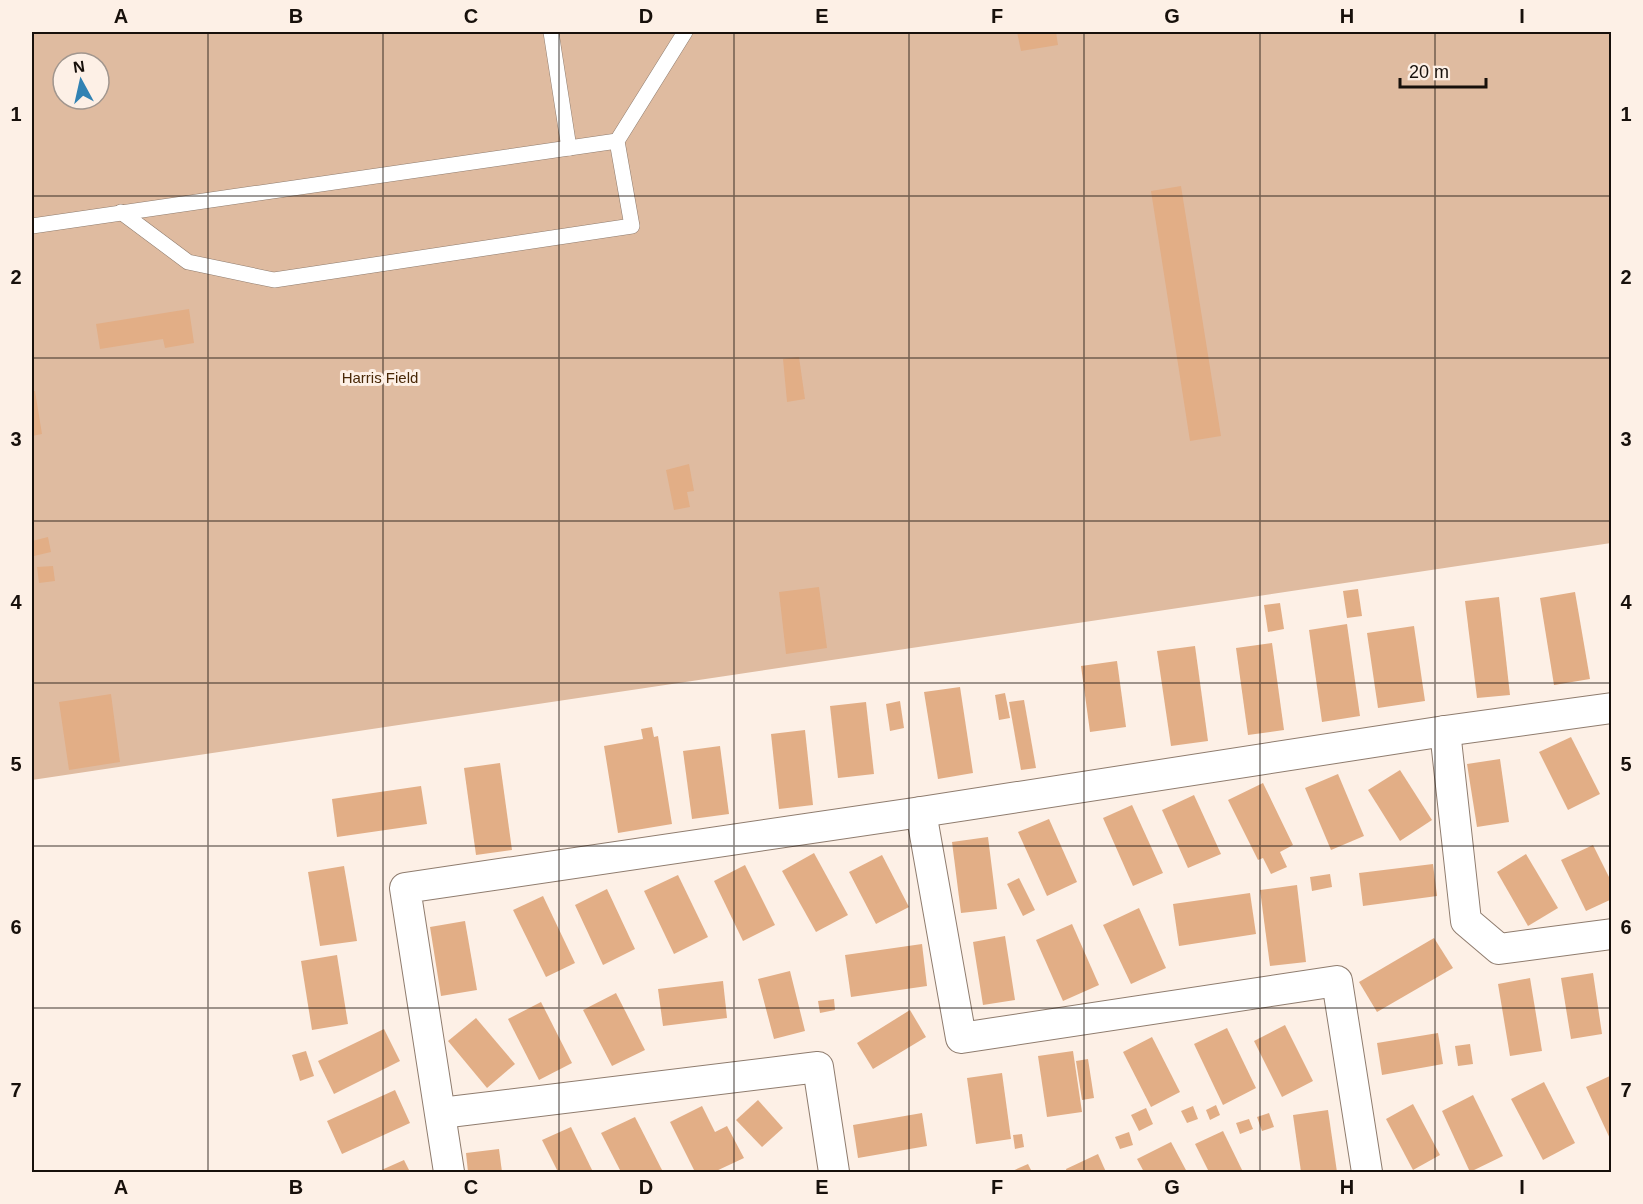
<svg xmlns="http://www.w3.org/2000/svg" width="1643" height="1204" font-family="Arial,sans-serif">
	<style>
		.green { fill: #dfbba0; fill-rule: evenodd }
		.building { fill: #e2ae86 }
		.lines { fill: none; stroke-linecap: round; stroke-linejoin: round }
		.lane-casing { stroke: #8f7c6e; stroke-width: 16 }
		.street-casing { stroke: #8f7c6e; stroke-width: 32 }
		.lane { stroke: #fff; stroke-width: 15 }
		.street { stroke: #fff; stroke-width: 30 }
		.grid { fill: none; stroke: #17100b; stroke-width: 1.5; stroke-opacity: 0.55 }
		.labels { text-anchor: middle; stroke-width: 6; stroke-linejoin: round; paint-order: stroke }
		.park-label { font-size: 15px; fill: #492807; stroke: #fdf0e6 }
		.neatline { fill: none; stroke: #17100b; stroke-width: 2 }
		.grid-label { font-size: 20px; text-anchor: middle; font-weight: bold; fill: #17100b }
	</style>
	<rect width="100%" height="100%" fill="#fdf0e6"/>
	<path class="green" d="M 32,32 L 1611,32 L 1611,543 L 32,780 ZM 63,63 L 99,63 L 99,99 L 63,99 Z"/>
	<g class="building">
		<polygon points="1017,32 1056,32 1058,45 1021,51"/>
		<polygon points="1181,186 1221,436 1190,441 1151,191"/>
		<polygon points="189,309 194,343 165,348 163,339 100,349 96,324"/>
		<polygon points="799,357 805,399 787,402 783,359"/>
		<polygon points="32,391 35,391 42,434 32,436"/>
		<polygon points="689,464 694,491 687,492 690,507 674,510 666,470"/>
		<polygon points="48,537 51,552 34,556 32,541"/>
		<polygon points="53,566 55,581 39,583 37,567"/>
		<polygon points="819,587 827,648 786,654 779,592"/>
		<polygon points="1358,589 1362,616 1347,618 1343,591"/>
		<polygon points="1575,592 1590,679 1554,685 1540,598"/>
		<polygon points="1499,597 1510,695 1477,698 1465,601"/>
		<polygon points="1280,603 1284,629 1268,632 1264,605"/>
		<polygon points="1347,624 1360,716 1322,722 1309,630"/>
		<polygon points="1414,626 1425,701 1378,708 1367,633"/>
		<polygon points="1272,643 1284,730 1248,735 1236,648"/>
		<polygon points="1195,646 1208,741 1171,746 1157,651"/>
		<polygon points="1117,661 1126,727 1090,732 1081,666"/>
		<polygon points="960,687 973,773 938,779 924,692"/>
		<polygon points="1005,693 1010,718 999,720 995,695"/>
		<polygon points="111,694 120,762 69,770 59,702"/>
		<polygon points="1024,700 1036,768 1021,770 1009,702"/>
		<polygon points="900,701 904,728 890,731 886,704"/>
		<polygon points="866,702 874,774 838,778 830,706"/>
		<polygon points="652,727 654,737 658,736 672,824 618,833 604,746 643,739 641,729"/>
		<polygon points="805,730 813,805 779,809 771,734"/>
		<polygon points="1571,737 1600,794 1568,810 1539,752"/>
		<polygon points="720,746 729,814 692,819 683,751"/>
		<polygon points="1500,759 1509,822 1477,827 1467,764"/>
		<polygon points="500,763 512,850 476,855 464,768"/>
		<polygon points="1400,770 1432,820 1400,841 1368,790"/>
		<polygon points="1338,774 1364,836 1331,850 1305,788"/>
		<polygon points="1263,783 1293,845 1280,852 1287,867 1271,874 1263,858 1258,860 1228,800"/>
		<polygon points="421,786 427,824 337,837 332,799"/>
		<polygon points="1194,795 1221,854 1188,868 1162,810"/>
		<polygon points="1132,805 1163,873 1133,886 1103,818"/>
		<polygon points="1049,819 1077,882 1047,896 1018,832"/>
		<polygon points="988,837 997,909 961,913 952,842"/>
		<polygon points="1593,845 1612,883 1612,899 1586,911 1561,860"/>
		<polygon points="814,853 848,915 816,932 782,871"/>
		<polygon points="1526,854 1558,908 1528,926 1497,872"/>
		<polygon points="882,855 909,907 876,924 849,872"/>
		<polygon points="1433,864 1437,896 1363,906 1359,873"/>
		<polygon points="745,865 775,925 743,941 714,881"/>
		<polygon points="344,866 357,941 320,946 308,872"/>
		<polygon points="1330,874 1332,887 1312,891 1310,877"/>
		<polygon points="678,875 708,937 674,954 644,891"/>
		<polygon points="1019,878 1035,910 1023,916 1007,884"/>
		<polygon points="1297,885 1306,962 1270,966 1260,890"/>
		<polygon points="607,889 635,949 603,965 575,905"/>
		<polygon points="1250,893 1256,934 1179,946 1173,904"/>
		<polygon points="543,896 575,963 546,977 513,910"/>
		<polygon points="1139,908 1166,968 1131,984 1103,925"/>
		<polygon points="465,921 477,990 441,996 430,927"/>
		<polygon points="1072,924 1099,985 1063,1001 1036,940"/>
		<polygon points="1005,936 1015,1000 983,1005 973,942"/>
		<polygon points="1434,938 1453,968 1377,1012 1359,982"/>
		<polygon points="922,944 927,986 851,997 845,955"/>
		<polygon points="337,955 348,1024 312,1030 301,961"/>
		<polygon points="790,971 805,1031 774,1039 758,979"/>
		<polygon points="1593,973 1602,1034 1571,1039 1561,978"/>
		<polygon points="1530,978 1542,1051 1510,1056 1498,984"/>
		<polygon points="723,981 727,1018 663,1026 658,989"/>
		<polygon points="616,993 645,1050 612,1066 583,1010"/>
		<polygon points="834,999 835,1010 820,1013 818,1001"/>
		<polygon points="541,1002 572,1063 539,1080 508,1019"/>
		<polygon points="910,1010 926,1037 873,1069 857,1043"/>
		<polygon points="476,1018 515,1064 487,1088 448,1041"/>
		<polygon points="1285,1025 1313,1081 1282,1097 1254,1041"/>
		<polygon points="1227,1028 1256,1088 1223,1105 1194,1044"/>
		<polygon points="384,1029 400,1061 334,1094 318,1061"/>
		<polygon points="1438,1033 1443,1064 1382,1075 1377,1043"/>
		<polygon points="1152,1037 1180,1092 1151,1107 1123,1052"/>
		<polygon points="1470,1044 1473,1064 1458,1066 1455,1046"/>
		<polygon points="306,1051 314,1076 300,1081 292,1055"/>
		<polygon points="1073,1051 1082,1112 1047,1117 1038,1056"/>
		<polygon points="1088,1059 1094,1098 1082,1100 1076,1061"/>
		<polygon points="1002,1073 1011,1139 976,1144 967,1078"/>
		<polygon points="1612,1075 1612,1143 1586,1087"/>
		<polygon points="1544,1082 1575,1143 1543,1160 1511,1099"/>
		<polygon points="395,1090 410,1123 342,1154 327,1121"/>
		<polygon points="1473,1095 1503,1156 1470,1172 1442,1111"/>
		<polygon points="758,1100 783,1128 762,1147 736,1120"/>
		<polygon points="1413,1104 1440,1155 1413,1170 1386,1119"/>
		<polygon points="1216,1105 1220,1115 1210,1120 1206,1110"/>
		<polygon points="702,1106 715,1132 727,1126 744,1158 714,1172 695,1172 670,1122"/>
		<polygon points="1193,1106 1198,1119 1187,1123 1181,1111"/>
		<polygon points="1146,1108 1153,1124 1139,1131 1131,1115"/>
		<polygon points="1328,1110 1337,1172 1301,1172 1293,1115"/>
		<polygon points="922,1113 927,1146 858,1158 853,1125"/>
		<polygon points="1269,1113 1274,1127 1262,1131 1257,1117"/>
		<polygon points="635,1117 663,1172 621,1172 601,1133"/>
		<polygon points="1249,1119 1253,1129 1240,1134 1236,1123"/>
		<polygon points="571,1127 593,1172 558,1172 542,1140"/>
		<polygon points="1223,1131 1243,1172 1209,1172 1195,1144"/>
		<polygon points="1129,1132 1133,1145 1120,1149 1115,1137"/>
		<polygon points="1022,1134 1024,1147 1015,1149 1013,1135"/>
		<polygon points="1171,1142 1187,1172 1144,1172 1137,1159"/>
		<polygon points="499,1149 502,1172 468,1172 466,1153"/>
		<polygon points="1098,1154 1106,1172 1067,1172 1066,1169"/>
		<polygon points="404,1160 410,1172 377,1172"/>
		<polygon points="1028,1164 1032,1172 1010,1172"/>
	</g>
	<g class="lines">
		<defs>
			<g id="lane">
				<polyline points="551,32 569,148"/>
				<polyline points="121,212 188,262 274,280 632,226 617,141 685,32"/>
				<polyline points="32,226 617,141"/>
			</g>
			<g id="street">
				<polyline points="1445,731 1466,921 1499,949 1612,934"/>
				<polyline points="921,812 961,1038 1337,981 1367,1172"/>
				<polyline points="441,1113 818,1067 834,1172"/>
				<polyline points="449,1172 405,888 921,812 1445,731 1612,708"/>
			</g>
		</defs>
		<use href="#lane" class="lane-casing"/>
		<use href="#street" class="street-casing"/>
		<use href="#lane" class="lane"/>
		<use href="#street" class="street"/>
	</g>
	<path class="grid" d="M 208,32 L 208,1172M 383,32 L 383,1172M 559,32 L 559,1172M 734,32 L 734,1172M 909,32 L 909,1172M 1084,32 L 1084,1172M 1260,32 L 1260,1172M 1435,32 L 1435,1172M 32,196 L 1612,196M 32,358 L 1612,358M 32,521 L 1612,521M 32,683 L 1612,683M 32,846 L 1612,846M 32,1008 L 1612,1008"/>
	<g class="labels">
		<g class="park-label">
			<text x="380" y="383">Harris Field</text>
		</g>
	</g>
	<rect width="1643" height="1204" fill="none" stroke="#fdf0e6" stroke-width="66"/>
	<g transform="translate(81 81) rotate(352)"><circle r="28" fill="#fdf0e6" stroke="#a1968e" stroke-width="1.5"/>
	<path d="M0-4.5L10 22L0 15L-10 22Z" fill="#3182b3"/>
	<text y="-9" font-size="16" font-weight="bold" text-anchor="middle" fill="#17100b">N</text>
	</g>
	<path d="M1400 78v9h86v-9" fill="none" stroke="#17100b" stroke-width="3"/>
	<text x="1409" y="78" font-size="18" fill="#17100b" stroke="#fdf0e6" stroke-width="4.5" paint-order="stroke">20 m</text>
	<rect x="33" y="33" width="1577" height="1138" class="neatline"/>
	<g class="grid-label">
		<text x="121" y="23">A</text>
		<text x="296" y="23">B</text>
		<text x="471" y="23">C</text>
		<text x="646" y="23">D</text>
		<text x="822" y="23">E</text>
		<text x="997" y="23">F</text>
		<text x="1172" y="23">G</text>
		<text x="1347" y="23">H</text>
		<text x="1522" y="23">I</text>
		<text x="16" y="121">1</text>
		<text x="1626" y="121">1</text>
		<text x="16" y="284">2</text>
		<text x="1626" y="284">2</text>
		<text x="16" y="446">3</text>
		<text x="1626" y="446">3</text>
		<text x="16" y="609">4</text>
		<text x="1626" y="609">4</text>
		<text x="16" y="771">5</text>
		<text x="1626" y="771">5</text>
		<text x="16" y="934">6</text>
		<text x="1626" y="934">6</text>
		<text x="16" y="1097">7</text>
		<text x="1626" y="1097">7</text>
		<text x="121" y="1194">A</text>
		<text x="296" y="1194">B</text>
		<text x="471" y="1194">C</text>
		<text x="646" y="1194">D</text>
		<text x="822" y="1194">E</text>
		<text x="997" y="1194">F</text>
		<text x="1172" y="1194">G</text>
		<text x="1347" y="1194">H</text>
		<text x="1522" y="1194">I</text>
	</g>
</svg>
